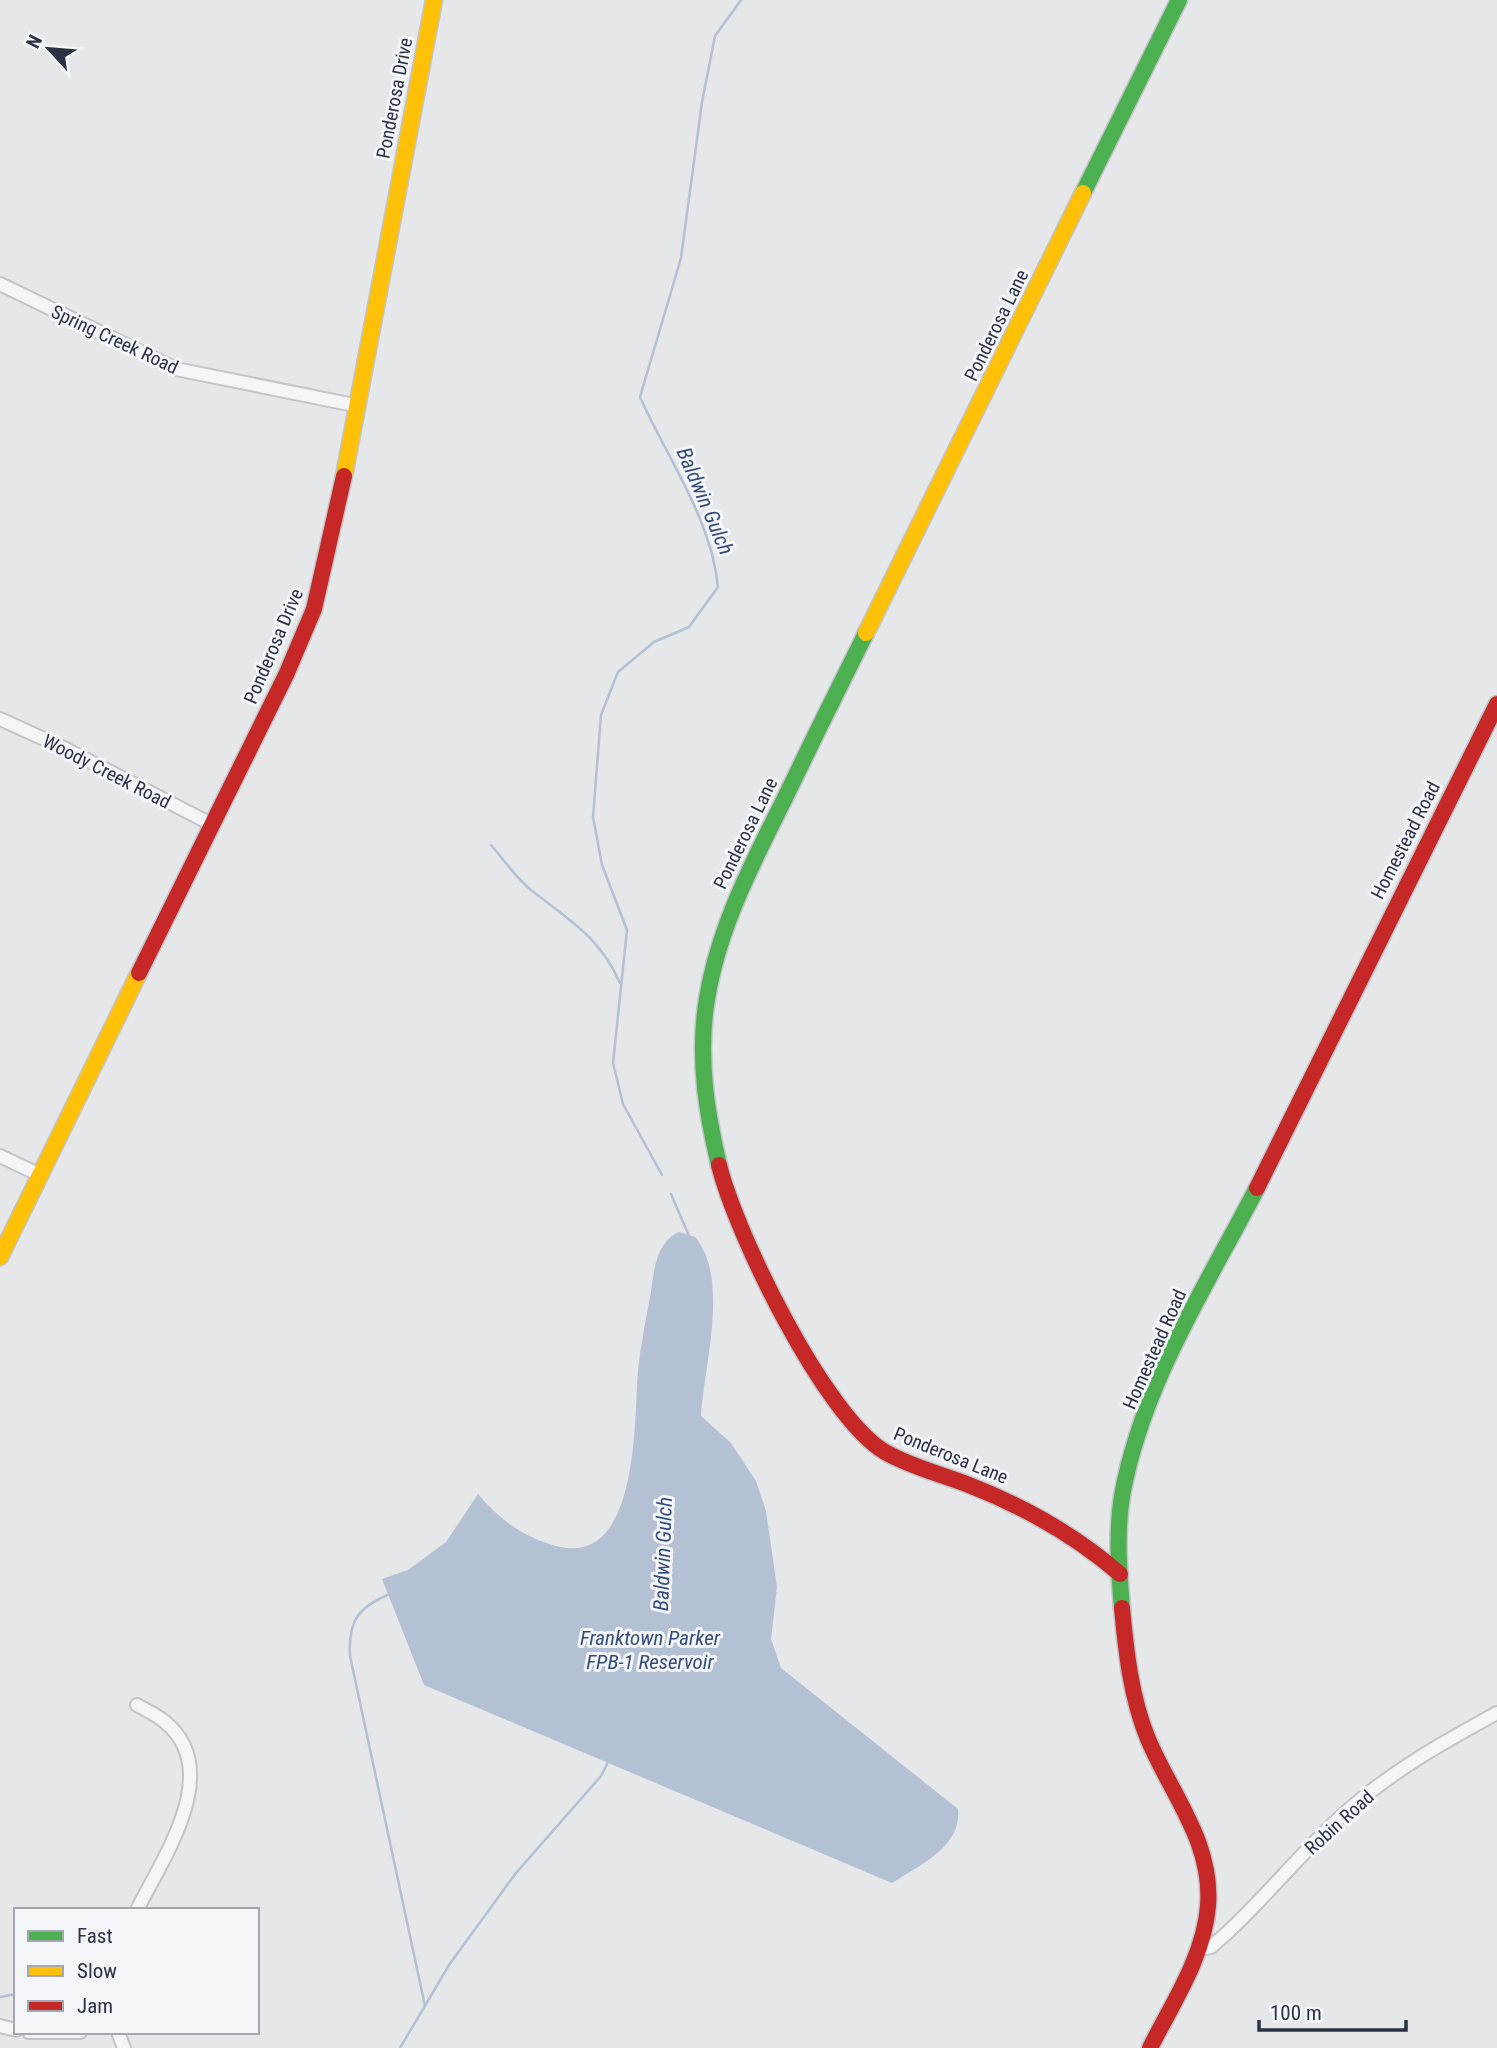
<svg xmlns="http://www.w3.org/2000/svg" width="1497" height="2048" font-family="'Roboto Condensed',sans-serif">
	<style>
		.water { fill: #b4c0d3 }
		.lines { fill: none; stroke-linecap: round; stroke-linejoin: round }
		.stream { stroke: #b4c0d3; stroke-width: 2.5 }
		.street-casing { stroke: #c2c4c7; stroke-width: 16 }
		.fast-casing { stroke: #c2c4c7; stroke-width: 19 }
		.slow-casing { stroke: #c2c4c7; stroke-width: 19 }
		.jam-casing { stroke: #c2c4c7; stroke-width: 19 }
		.street { stroke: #f4f5f6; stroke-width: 12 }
		.fast { stroke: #4caf50; stroke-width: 16 }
		.slow { stroke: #ffc107; stroke-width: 16 }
		.jam { stroke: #c62828; stroke-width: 16 }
		.labels { text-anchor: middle; stroke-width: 6; stroke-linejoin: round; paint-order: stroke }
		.street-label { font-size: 19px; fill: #2b3243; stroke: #f3f5f8 }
		.water-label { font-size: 21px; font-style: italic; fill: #354d77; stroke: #f3f5f8 }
	</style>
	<rect width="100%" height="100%" fill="#e5e7e9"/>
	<path class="water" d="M 679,1232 L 695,1237 C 730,1278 704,1366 701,1416 L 731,1443 L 756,1481 L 766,1511 L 777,1587 L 771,1639 L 781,1668 L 958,1809 C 962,1847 919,1865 892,1883 L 424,1685 L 382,1579 L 408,1570 L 446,1542 L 478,1494 C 500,1520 523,1537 556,1546 C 640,1569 634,1418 638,1370 C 641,1343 646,1318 651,1292 C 654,1271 656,1242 679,1232 Z"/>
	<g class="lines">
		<g class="stream">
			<path d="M 491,845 C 504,860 516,878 531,890 C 569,920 599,936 620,983"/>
			<path d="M 662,1175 L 623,1104 L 613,1063 L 627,930 L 602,865 L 593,817 L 601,715 L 618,672 L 654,642 L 689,627 L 718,587 C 711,518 668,460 640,397 L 681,258 L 702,102 L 715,36 L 741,0"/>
			<polyline points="671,1194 689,1236"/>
			<path d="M 390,1594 C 358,1607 348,1621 350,1656 L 425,2006"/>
			<polyline points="0,1997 16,1994"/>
			<polyline points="400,2048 449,1965 516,1873 601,1776 608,1762"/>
		</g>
		<defs>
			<g id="street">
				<polyline points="0,284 176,369 359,406"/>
				<polyline points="0,719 66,749 213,825"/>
				<polyline points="0,1156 40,1175"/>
				<path d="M 137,1910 C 162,1859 225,1771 165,1722 C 157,1715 146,1710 137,1705"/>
				<path d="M 1198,1950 L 1211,1947 L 1228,1932 C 1269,1894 1303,1850 1345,1813 C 1390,1772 1444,1742 1497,1713"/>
				<polyline points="0,2026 16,2030"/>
				<polyline points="29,2032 80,2032"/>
				<polyline points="118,2032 124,2048"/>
			</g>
			<g id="fast">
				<polyline points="1083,193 1179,0"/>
				<path d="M 719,1165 C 707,1115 699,1064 705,1013 C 714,936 750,868 784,800 C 811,744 838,689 866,633"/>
				<path d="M 1122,1608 C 1119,1572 1116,1533 1122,1496 C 1142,1384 1206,1287 1257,1188"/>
			</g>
			<g id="slow">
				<polyline points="344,476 434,0"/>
				<polyline points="866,633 1083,193"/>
				<polyline points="0,1257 139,973"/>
			</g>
			<g id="jam">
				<polyline points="139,973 286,675 314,609 344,476"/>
				<path d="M 719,1165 C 736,1234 825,1417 885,1452 C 911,1467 941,1474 969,1485 C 1025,1507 1075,1535 1120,1574"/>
				<polyline points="1257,1188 1497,704"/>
				<path d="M 1122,1608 C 1126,1651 1131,1698 1148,1739 C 1171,1794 1213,1842 1208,1906 C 1204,1957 1172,2004 1150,2048"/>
			</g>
		</defs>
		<use href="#street" class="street-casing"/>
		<use href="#fast" class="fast-casing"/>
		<use href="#slow" class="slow-casing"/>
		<use href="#jam" class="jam-casing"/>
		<use href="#street" class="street"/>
		<use href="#fast" class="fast"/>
		<use href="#slow" class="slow"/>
		<use href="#jam" class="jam"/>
	</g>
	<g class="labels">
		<g class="street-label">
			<text transform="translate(394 98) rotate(-79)" y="7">Ponderosa Drive</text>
			<text transform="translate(996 325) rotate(-64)" y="7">Ponderosa Lane</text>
			<text transform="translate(115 339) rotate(25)" y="7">Spring Creek Road</text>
			<text transform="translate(273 646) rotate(-67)" y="7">Ponderosa Drive</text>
			<text transform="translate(107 771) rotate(27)" y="7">Woody Creek Road</text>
			<text transform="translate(745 833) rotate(-64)" y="7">Ponderosa Lane</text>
			<text transform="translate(1405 840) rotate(-63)" y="7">Homestead Road</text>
			<text transform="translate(1154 1349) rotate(-66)" y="7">Homestead Road</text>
			<text transform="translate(951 1455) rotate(22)" y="7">Ponderosa Lane</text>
			<text transform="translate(1339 1822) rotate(-42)" y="7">Robin Road</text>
		</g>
		<g class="water-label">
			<text transform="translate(705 501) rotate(67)" y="7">Baldwin Gulch</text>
			<text transform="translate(663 1554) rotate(-88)" y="7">Baldwin Gulch</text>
			<text x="650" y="1645">Franktown Parker<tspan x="650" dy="24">FPB-1 Reservoir</tspan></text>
		</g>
	</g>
	<rect x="14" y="1908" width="245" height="126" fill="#f3f5f8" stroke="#a3a7b0" stroke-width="2"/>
	<rect x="28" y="1931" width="35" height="10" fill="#4caf50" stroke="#a3a7b0" stroke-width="2"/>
	<text x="77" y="1943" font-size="21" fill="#2b3243">Fast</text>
	<rect x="28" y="1966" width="35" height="10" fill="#ffc107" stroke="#a3a7b0" stroke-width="2"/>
	<text x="77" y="1978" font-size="21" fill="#2b3243">Slow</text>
	<rect x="28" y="2001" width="35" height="10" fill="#c62828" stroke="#a3a7b0" stroke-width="2"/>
	<text x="77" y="2013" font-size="21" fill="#2b3243">Jam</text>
	<g transform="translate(49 49) rotate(296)" stroke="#f3f5f8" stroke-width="5" paint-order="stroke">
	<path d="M0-5L12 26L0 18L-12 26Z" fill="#2b3243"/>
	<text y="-10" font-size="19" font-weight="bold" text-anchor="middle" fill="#2b3243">N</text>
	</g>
	<path d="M1259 2020v10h147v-10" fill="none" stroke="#2b3243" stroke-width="3.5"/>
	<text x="1270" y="2020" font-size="21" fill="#2b3243" stroke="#f3f5f8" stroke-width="5" paint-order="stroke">100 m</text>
</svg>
